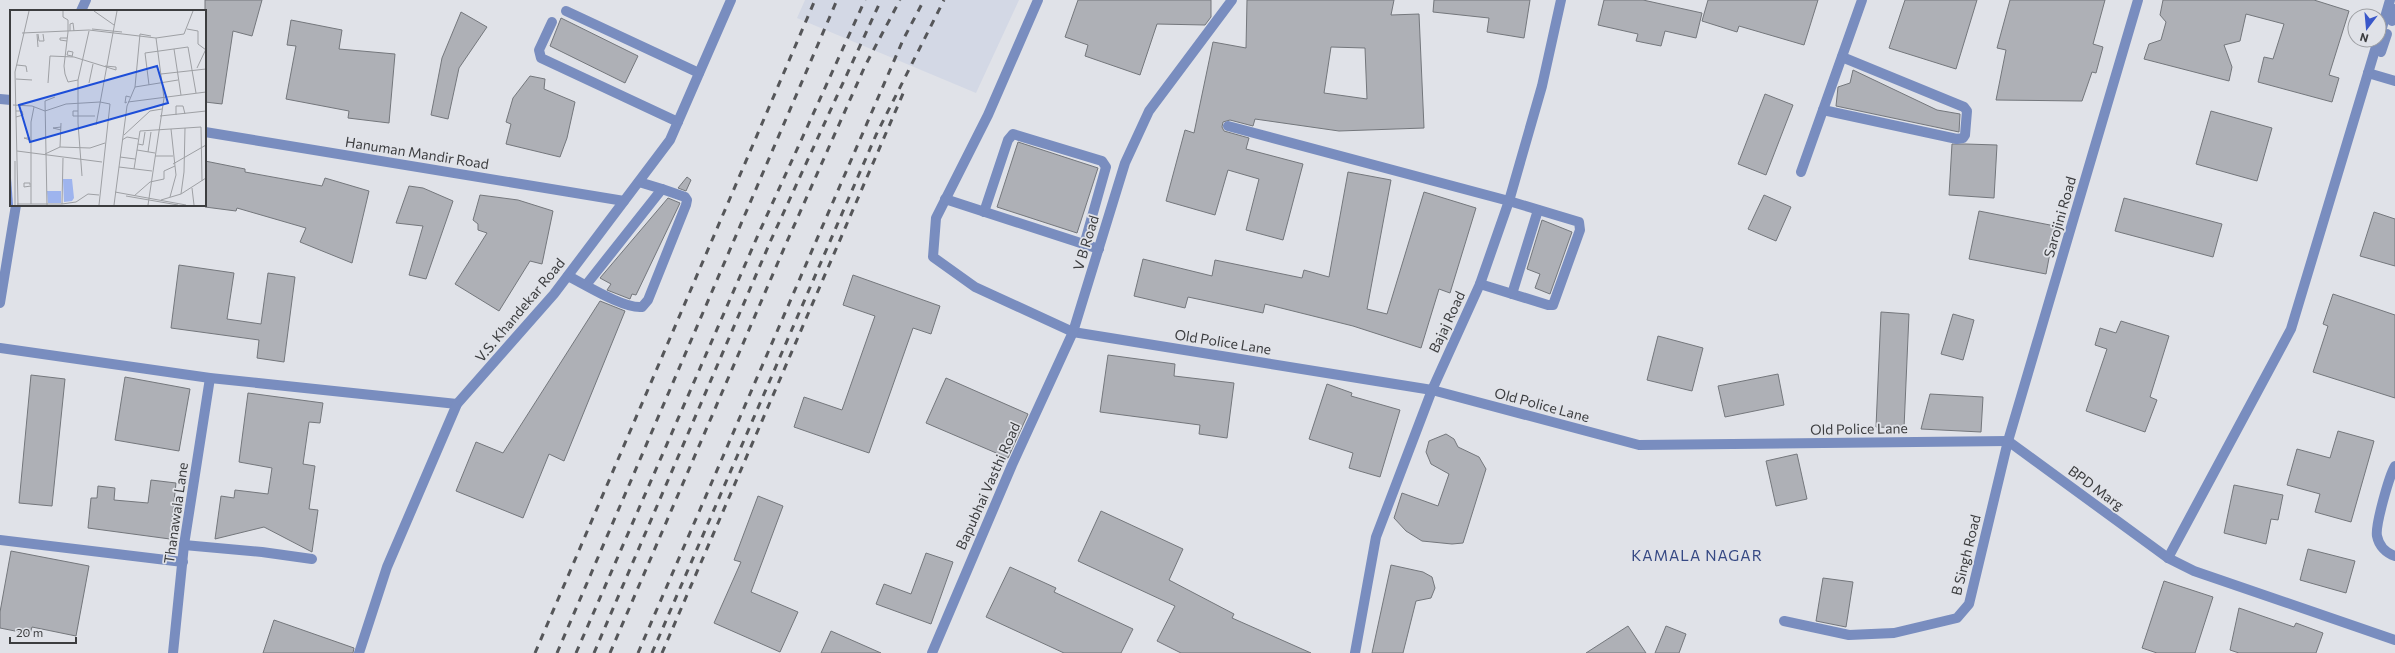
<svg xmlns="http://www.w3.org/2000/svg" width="2395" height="653" font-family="Commissioner,sans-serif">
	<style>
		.built { fill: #d3d8e5 }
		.building { fill: #aeb0b6; stroke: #74777c; fill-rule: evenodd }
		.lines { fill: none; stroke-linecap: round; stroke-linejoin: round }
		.minor { stroke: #798dbf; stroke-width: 10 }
		.rail { stroke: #555659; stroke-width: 3; stroke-dasharray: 7 7; stroke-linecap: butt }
		.labels { text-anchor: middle; stroke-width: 3.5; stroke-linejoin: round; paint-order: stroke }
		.street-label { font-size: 14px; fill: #3c3d3f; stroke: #e0e2e8 }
		.neighbourhood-label { font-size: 15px; letter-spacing: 1px; fill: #364984; stroke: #e0e2e8 }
		.inset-river { fill: none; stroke: #738fd9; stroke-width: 2 }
		.inset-road { fill: none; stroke: #9ea0a4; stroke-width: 1 }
		.view { fill: #1d4ed8; fill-opacity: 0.15; stroke: #1d4ed8; stroke-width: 2 }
		.inset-edge { fill: none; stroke: #3c3d3f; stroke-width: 2 }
	</style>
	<rect width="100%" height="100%" fill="#e0e2e8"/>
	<polygon class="built" points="805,0 1019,0 976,93 797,18"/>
	<g class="building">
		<polygon points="205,0 262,0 252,36 233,31 222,104 205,102"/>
		<polygon points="1078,0 1211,0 1211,17 1205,25 1157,24 1140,75 1085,56 1088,45 1065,37"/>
		<path d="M 1247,0 L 1394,0 L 1391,15 L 1419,14 L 1424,128 L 1339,131 L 1255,119 L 1253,126 L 1230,120 L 1223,122 L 1222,127 L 1224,131 L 1249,138 L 1246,149 L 1303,164 L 1283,240 L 1246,230 L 1259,179 L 1228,170 L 1215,215 L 1166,201 L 1185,130 L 1194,133 L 1213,42 L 1246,48 ZM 1331,47 L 1365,48 L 1367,99 L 1324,93 Z"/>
		<polygon points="1434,0 1530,0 1524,38 1487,32 1489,18 1433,12"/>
		<polygon points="1604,0 1643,0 1702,13 1696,38 1665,31 1661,46 1636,41 1638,34 1598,25"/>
		<polygon points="1708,0 1818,0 1804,45 1739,26 1737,32 1702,21"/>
		<polygon points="1905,0 1977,0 1956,69 1889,48"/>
		<polygon points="2010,0 2105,0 2093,44 2103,47 2096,73 2092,72 2082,101 1996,100 2006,50 1997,48"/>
		<polygon points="2163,0 2314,0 2349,11 2329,75 2339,78 2332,102 2258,82 2264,57 2273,59 2284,24 2246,14 2240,41 2224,45 2232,67 2229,81 2144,59 2149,44 2161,40 2166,22 2160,15"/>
		<polygon points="461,12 487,27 459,68 448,119 431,115 442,58"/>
		<polygon points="561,18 638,56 625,83 550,46"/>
		<polygon points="291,20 342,30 339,49 395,54 389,123 348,118 349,111 286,99 296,46 287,45"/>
		<polygon points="1853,70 1937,110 1960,114 1959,132 1836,106 1838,87 1850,83"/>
		<polygon points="530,76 545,79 544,89 575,102 567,138 560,157 506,144 511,124 506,122 513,98"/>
		<polygon points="1765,94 1793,105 1766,175 1738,164"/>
		<polygon points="2211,111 2272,128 2257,181 2196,164"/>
		<polygon points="1018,142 1098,168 1077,233 997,207"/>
		<polygon points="1966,144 1997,145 1994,198 1949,195 1952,144"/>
		<polygon points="205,161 245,169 245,172 322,186 325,178 369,191 352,263 300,242 306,228 237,208 236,211 205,207"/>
		<polygon points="1348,172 1391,180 1367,309 1387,314 1424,192 1476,208 1450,293 1439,289 1421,348 1353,326 1265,304 1263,313 1188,297 1185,308 1134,296 1143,259 1212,276 1215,260 1302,278 1304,270 1329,277"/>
		<polygon points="687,177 691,180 686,191 678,188"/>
		<polygon points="409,186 423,188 453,201 426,279 409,275 423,226 396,223"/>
		<polygon points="480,195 518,200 553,211 542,264 530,261 499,311 455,284 487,233 478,230 478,224 473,220"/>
		<polygon points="1764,195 1791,207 1776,241 1748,229"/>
		<polygon points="668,198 680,203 636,295 632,294 630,299 607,290 611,284 600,278"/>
		<polygon points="2124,198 2222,224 2213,257 2115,231"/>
		<polygon points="1979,211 2055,226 2046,274 1969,259"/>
		<polygon points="2374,212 2395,219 2395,266 2360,256"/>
		<polygon points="1542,220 1572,232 1550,294 1535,288 1540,274 1527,269"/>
		<polygon points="179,265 234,273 227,319 261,324 268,273 295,277 284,362 257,358 259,340 171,328"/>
		<polygon points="853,275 940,306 931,334 913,328 869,453 794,427 804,397 842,410 875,316 843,305"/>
		<polygon points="2333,294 2395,315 2395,398 2313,372 2328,326 2323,324"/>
		<polygon points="600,301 625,311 564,461 549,454 523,518 456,491 476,442 503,453"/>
		<polygon points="1881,312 1909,314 1904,428 1876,427"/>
		<polygon points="1953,314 1974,320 1963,360 1941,354"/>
		<polygon points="2121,321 2169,336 2150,397 2157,400 2145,432 2086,411 2107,349 2095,345 2100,328 2116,333"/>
		<polygon points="1658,336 1703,348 1692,391 1647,380"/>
		<polygon points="1108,355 1175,364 1174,376 1234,383 1227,438 1199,434 1200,425 1100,412"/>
		<polygon points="1778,374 1784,405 1725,417 1718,386"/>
		<polygon points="31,375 65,379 52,506 19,503"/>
		<polygon points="125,377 190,389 179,451 115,440"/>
		<polygon points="946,378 1028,414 1008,458 926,423"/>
		<polygon points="1327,384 1352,393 1351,396 1400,410 1380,477 1349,468 1353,453 1309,439"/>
		<polygon points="248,393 323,403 320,423 309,422 303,464 315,466 309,509 318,510 312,552 264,527 215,539 221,496 234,498 235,490 268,494 272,468 239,462"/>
		<polygon points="1930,394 1983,397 1981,432 1921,429"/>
		<polygon points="2338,431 2374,441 2351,522 2315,512 2320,494 2287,485 2297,449 2330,458"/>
		<polygon points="1446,434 1454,439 1458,447 1479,457 1486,469 1463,543 1452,544 1422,541 1406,531 1394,518 1402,493 1438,506 1449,474 1431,464 1426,452 1429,441"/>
		<polygon points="1797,454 1807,499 1776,506 1766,461"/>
		<polygon points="151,480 176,483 170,539 88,528 91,498 97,498 98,486 115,488 114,500 148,503"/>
		<polygon points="2234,485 2283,495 2278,520 2271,519 2266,544 2224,533"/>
		<polygon points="758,496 783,506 751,592 798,612 780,652 714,623 741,562 734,560"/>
		<polygon points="1101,511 1183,549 1169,580 1234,614 1232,618 1311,653 1181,653 1157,641 1175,606 1078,561"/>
		<polygon points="2308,549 2355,561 2346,593 2300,580"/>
		<polygon points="11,551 89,566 76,636 32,627 30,634 0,628 0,612"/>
		<polygon points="926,553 953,562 931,624 876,604 884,584 911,594"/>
		<polygon points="1391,565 1423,572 1432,577 1435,588 1431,598 1416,601 1403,653 1372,653"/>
		<polygon points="1010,567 1056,588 1054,592 1133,629 1121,653 1064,653 986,617"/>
		<polygon points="1823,578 1853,582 1846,627 1816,621"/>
		<polygon points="2164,581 2213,597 2195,653 2157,653 2142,648"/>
		<polygon points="2239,608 2294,627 2296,623 2323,633 2316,653 2239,653 2230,650"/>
		<polygon points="274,620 354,648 353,653 263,653"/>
		<polygon points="1628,626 1646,653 1586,653"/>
		<polygon points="1666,626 1686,634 1679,653 1655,653"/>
		<polygon points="831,631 881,653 821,653"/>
	</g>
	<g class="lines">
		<g class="minor">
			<polyline points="1038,0 988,115 936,218 933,257 975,287 1073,332 1432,390 1639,445 2008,441"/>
			<polyline points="81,11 86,0"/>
			<polyline points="566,11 699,73"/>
			<polyline points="2392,21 2395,9"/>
			<polyline points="552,22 539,50 541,58 678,122"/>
			<polyline points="2379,38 2390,0"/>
			<polyline points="2381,52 2387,34"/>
			<polyline points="2368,73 2395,81"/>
			<polyline points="0,99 11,100"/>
			<polyline points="1823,110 1957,139 1963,138 1965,135 1967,111 1964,107 1842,57"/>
			<polyline points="1228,126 1509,201 1579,222 1580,230 1553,305 1548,305 1480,284"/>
			<polyline points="205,132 624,201"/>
			<polyline points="1801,172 1862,0"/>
			<polyline points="639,182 662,189"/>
			<polyline points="945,199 1099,249"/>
			<polyline points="984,212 1008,140 1013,134 1102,161 1106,167 1084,245"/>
			<path d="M 568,276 C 586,285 624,309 642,307 L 648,300 L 686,205 L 687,200 L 685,197 L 662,189 L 586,285"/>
			<polyline points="1512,294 1538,210"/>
			<polyline points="0,303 16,205"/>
			<polyline points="0,348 210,378 457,404"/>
			<polyline points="2008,441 2168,558 2194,571 2395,640"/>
			<path d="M 2395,466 C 2389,476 2375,526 2377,536 C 2379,546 2386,553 2395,556"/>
			<polyline points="0,540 183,562"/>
			<polyline points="184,545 262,552 312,559"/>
			<polyline points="2168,558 2291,329 2378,40"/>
			<polyline points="1784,621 1849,635 1894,633 1957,618 1969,604 2008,441 2138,0"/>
			<polyline points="173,653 184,545 210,378"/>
			<polyline points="359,653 387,567 457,404 554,294 670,140 731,0"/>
			<polyline points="932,653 1012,465 1073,332 1125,163 1149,111 1232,0"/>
			<polyline points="1355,653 1376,537 1432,390 1480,284 1509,201 1542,86 1561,0"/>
		</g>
		<g class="rail">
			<polyline points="535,653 815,0"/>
			<polyline points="557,653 837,0"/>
			<polyline points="576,653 758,235 865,0"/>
			<polyline points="594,653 771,240 881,0"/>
			<polyline points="610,653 785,246 865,66 900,0"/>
			<polyline points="638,653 903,40 924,0"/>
			<polyline points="652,653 876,135 944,0"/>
			<polyline points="662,653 905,89"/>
		</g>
	</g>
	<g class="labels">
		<g class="street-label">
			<text transform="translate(417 153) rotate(9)" y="5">Hanuman Mandir Road</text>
			<text transform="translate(2060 217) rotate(-74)" y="5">Sarojini Road</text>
			<text transform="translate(1086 243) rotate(-73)" y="5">V B Road</text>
			<text transform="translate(520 310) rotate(-50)" y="5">V.S. Khandekar Road</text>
			<text transform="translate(1447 322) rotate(-65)" y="5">Bajaj Road</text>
			<text transform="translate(1223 342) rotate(9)" y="5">Old Police Lane</text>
			<text transform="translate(1542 405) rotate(15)" y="5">Old Police Lane</text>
			<text transform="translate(1859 429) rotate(-1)" y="5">Old Police Lane</text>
			<text transform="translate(988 486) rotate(-66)" y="5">Bapubhai Vasthi Road</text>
			<text transform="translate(2096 488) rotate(36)" y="5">BPD Marg</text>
			<text transform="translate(176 513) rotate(-82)" y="5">Thanawala Lane</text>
			<text transform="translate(1966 555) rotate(-76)" y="5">B Singh Road</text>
		</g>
		<g class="neighbourhood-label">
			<text x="1697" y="561">KAMALA NAGAR</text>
		</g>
	</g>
	<g transform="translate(10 10)">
		<rect width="196" height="196" fill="#e0e2e8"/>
		<path d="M 53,169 L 62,169 L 64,188 L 62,191 L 54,192 ZM 37,181 L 51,181 L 51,193 L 38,193 Z" fill="#9eb4ee"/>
		<path class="inset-river" d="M 0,168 L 2,195"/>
		<path class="inset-road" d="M 53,1 L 53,7 L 58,10 L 58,22 L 54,56 L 55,64 L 58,72 L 68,70M 84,1 L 104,15M 82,19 L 112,22M 177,19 L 188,21 L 188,34 L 196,40M 60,21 L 60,14 L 63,13 L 64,21M 12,23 L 79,20 L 146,28 L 174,24 L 183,1M 27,24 L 28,37M 28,24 L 29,31 L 34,31 L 33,24M 57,31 L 50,30 L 50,28 L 57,28M 164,39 L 171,85M 62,46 L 57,45 L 58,41 L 63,42 L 62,47M 7,55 L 16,56 L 17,62M 187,58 L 196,39M 151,64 L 196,59M 6,69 L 22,70M 38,73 L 40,46 L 64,47 L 106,60 L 106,57 L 95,56M 79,73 L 83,54M 139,75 L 135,43 L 178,37 L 186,83M 125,77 L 168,70M 117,92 L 115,93 L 116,86 L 120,87M 118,92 L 196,82M 3,95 L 22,96 L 35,101M 35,101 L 56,94 L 90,92 L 100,94 L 89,195M 68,101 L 63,101 L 63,106 L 85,106M 166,105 L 166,96 L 173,96 L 175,104M 150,106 L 196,101M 6,107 L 13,105 L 12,101 L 6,101M 86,115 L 107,1M 51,120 L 43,118 L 51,117M 114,125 L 140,101 L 152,99M 20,130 L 14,128 L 20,128M 112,130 L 117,127 L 128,129M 128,134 L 133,135 L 135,122M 50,137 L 51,113M 127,140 L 145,143M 7,141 L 92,152M 138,142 L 141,122M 35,144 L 50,137 L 80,138 L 95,133M 145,146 L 163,146M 110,147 L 125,149M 5,151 L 5,195M 163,154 L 196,135M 109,157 L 142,161M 124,159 L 130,121 L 191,117 L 192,171M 72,166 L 68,113 L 68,70 L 79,21M 20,175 L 20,173 L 14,173 L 14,177 L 21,176M 182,178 L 184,195M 105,182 L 176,195M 171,184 L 174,162 L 175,118M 116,186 L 168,195M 124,186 L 140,172 L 154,169 L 154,161 L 165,156 L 161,119M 160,187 L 166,165 L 165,156M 151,190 L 171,184 L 196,168M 7,194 L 52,194 L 66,192 L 78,184 L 89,185M 21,194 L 21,112 L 24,97M 52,194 L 53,148M 8,195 L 5,62 L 19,1M 37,195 L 35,91 L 45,87M 104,195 L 117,96 L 125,77 L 130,24 L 141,26M 138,195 L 154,88 L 146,28"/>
		<path class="view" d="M 147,56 L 158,93 L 20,132 L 9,95 Z"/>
		<rect width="196" height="196" class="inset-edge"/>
	</g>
	<g transform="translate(2367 28) rotate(196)"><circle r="19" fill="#e0e2e8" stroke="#9ea0a4"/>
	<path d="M0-3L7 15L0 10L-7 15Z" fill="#3957c9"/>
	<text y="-6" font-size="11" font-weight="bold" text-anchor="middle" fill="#3c3d3f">N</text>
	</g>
	<path d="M10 637v6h66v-6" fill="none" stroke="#3c3d3f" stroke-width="2"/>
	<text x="16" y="637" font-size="12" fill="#3c3d3f" stroke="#e0e2e8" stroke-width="3" paint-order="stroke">20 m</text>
</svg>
